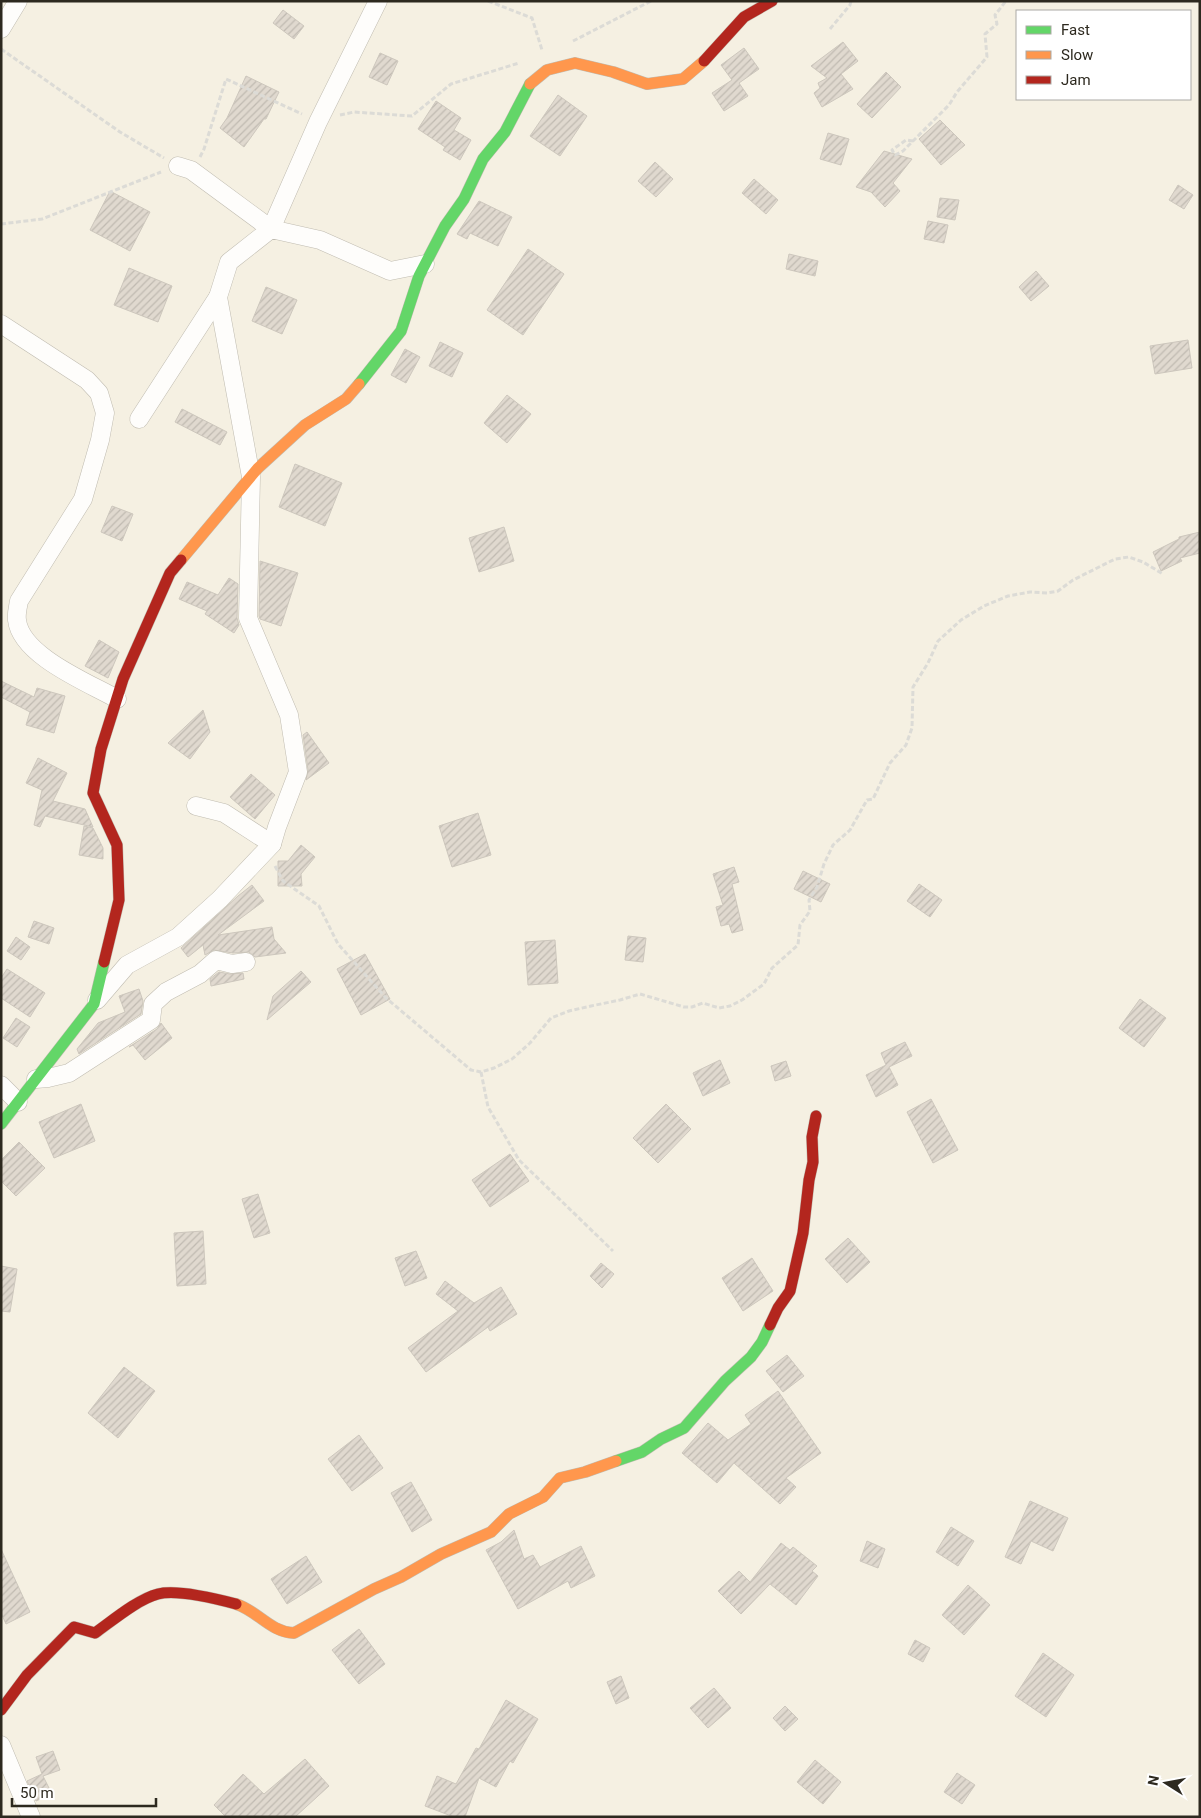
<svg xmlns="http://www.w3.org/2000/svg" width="1201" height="1818" font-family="Roboto,sans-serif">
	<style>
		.building { fill: url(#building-hatch); stroke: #cdc7bd }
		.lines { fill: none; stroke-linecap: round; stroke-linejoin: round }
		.street-casing { stroke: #c0bcb1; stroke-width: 19 }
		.fast-casing { stroke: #c0bcb1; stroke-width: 12 }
		.slow-casing { stroke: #c0bcb1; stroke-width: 12 }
		.jam-casing { stroke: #c0bcb1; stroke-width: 12 }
		.path { stroke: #dcdbd6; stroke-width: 3; stroke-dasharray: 5 2.5; stroke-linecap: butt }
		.street { stroke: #fefdfb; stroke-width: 18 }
		.fast { stroke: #63d668; stroke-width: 11 }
		.slow { stroke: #ff974d; stroke-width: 11 }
		.jam { stroke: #b3261e; stroke-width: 11 }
	</style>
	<defs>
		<pattern id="building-hatch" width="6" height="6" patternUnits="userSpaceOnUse" patternTransform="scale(1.25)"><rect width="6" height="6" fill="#e0d9cf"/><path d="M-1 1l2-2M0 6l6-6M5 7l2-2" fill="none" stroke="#c0bab1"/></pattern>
	</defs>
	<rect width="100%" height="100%" fill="#f5f0e2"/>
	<g class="building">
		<polygon points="283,10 304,26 294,39 273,23"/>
		<polygon points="843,42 858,61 841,74 853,89 822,107 814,93 820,88 818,83 827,78 811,66"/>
		<polygon points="744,48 759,69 739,83 748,96 724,111 712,93 732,80 721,65"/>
		<polygon points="380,53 398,61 387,85 369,77"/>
		<polygon points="886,72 901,87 872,118 857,104"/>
		<polygon points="246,76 279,92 266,119 264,119 244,147 220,128 227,118"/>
		<polygon points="558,95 587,116 560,156 530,136"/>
		<polygon points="436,101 461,118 454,130 471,140 460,160 443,150 445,147 418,129"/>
		<polygon points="940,120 965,145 941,165 919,139"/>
		<polygon points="828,133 849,139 841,165 820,159"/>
		<polygon points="884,151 912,159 893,183 900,191 885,207 871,192 856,187"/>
		<polygon points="655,162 673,179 656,197 638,181"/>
		<polygon points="754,179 778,200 766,214 742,193"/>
		<polygon points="1178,185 1193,195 1184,209 1169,200"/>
		<polygon points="110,191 150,212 130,251 90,230"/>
		<polygon points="940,198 959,200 955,220 937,217"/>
		<polygon points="479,201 512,217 498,246 470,233 467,239 457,234"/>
		<polygon points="928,221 948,225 944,243 924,239"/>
		<polygon points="528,249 564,274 523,335 487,310"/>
		<polygon points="789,254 818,261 815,276 786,269"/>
		<polygon points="129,268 172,286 158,322 114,305"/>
		<polygon points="1036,271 1049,286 1031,301 1019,287"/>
		<polygon points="266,287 297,300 282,334 252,321"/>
		<polygon points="1188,340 1192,368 1155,374 1150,346"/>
		<polygon points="440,342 463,353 452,377 429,366"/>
		<polygon points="405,349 420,357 406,383 391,375"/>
		<polygon points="507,395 531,414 507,443 484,423"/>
		<polygon points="182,409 227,432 220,445 175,422"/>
		<polygon points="295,464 342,483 325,526 279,507"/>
		<polygon points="112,506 133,514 122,541 101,532"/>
		<polygon points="504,527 514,561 479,572 469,538"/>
		<polygon points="1200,532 1200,553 1180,558 1182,561 1161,571 1153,552 1179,539 1179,537"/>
		<polygon points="260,561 298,573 281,626 260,619 259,616"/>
		<polygon points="229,578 238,584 237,618 239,625 234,633 205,614 207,611 179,599 187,582 218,595"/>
		<polygon points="99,640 119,652 108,678 85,666"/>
		<polygon points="1,681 34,697 37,688 65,696 54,733 26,725 30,712 1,697"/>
		<polygon points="203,710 210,732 190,759 168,743"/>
		<polygon points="307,732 329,763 306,780 308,770 303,735"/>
		<polygon points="38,758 67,773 53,801 85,809 93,827 45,816 40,827 34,825 42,790 26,783"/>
		<polygon points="251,774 275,795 255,819 230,797"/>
		<polygon points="478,813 491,855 452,867 439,826"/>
		<polygon points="84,826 93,828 103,848 103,859 79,855"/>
		<polygon points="301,845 315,857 301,874 302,886 278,886 278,861 288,861"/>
		<polygon points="734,867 739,882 732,884 743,930 732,933 729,924 721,926 716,907 723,905 713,874"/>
		<polygon points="803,871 830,884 821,902 794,889"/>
		<polygon points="919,884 942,900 930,917 907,901"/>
		<polygon points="252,885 264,901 218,935 272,927 274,939 286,953 255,957 249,952 233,953 214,950 205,955 203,945 188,957 181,948 238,896"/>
		<polygon points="34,921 54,928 49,944 28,937"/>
		<polygon points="628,936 646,938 643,962 625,960"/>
		<polygon points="16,937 30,947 21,960 7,951"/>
		<polygon points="555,940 558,983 528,985 525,942"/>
		<polygon points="365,954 390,999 361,1015 337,969"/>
		<polygon points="7,969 45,993 30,1017 1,998 1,978"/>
		<polygon points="301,971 311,982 267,1020 273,996"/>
		<polygon points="219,972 230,974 243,973 244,979 211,986 210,979"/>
		<polygon points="139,989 143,1001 141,1014 79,1054 77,1049 98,1023 125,1012 119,996"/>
		<polygon points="1140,999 1166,1018 1144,1047 1119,1028"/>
		<polygon points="16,1018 30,1027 17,1047 3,1038"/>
		<polygon points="161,1023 172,1038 145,1060 133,1045 129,1047 157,1029"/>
		<polygon points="905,1042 912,1056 889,1067 898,1085 876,1097 866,1075 886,1065 881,1053"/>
		<polygon points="720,1060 730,1083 703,1096 693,1073"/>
		<polygon points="786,1061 791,1076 775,1081 771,1066"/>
		<polygon points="931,1099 958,1150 933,1163 907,1112"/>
		<polygon points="81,1104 95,1141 54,1158 39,1122"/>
		<polygon points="666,1104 691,1129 658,1163 633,1138"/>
		<polygon points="19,1142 45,1168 16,1196 1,1181 1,1160"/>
		<polygon points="510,1154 529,1181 490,1207 472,1180"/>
		<polygon points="258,1194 270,1233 254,1238 242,1199"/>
		<polygon points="203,1231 206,1284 177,1286 174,1233"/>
		<polygon points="848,1238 870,1262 847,1283 825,1259"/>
		<polygon points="416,1251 427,1278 405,1286 395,1258"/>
		<polygon points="752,1258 773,1291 743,1311 722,1278"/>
		<polygon points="601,1263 614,1274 602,1288 590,1276"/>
		<polygon points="1,1266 17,1269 10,1312 1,1311"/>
		<polygon points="445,1281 474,1303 501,1287 517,1314 490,1331 488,1327 426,1372 408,1348 458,1311 436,1294"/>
		<polygon points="787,1355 804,1376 783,1392 766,1371"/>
		<polygon points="124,1367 155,1391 118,1438 88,1413"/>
		<polygon points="778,1391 821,1453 786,1478 796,1487 780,1504 734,1463 717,1483 682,1453 708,1423 728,1440 751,1424 745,1415"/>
		<polygon points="359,1435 383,1468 352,1491 328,1459"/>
		<polygon points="411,1482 432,1520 412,1532 391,1493"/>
		<polygon points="1030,1501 1068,1518 1053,1551 1031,1541 1021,1564 1005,1557"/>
		<polygon points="951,1527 974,1541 958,1566 936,1552"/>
		<polygon points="514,1530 524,1559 533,1555 540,1567 581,1546 595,1576 571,1588 568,1581 518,1609 486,1550 501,1542"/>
		<polygon points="867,1541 885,1549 878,1568 860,1561"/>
		<polygon points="781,1543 790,1550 793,1547 817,1566 812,1571 818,1576 796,1605 770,1584 741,1614 718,1591 739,1571 750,1582"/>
		<polygon points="1,1549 30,1612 6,1624 1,1613"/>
		<polygon points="306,1556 322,1582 287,1604 271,1579"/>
		<polygon points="968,1585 990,1605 964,1635 942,1615"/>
		<polygon points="359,1629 385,1664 359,1684 332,1650"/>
		<polygon points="915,1640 930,1648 923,1662 908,1654"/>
		<polygon points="1043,1653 1074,1675 1046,1717 1015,1696"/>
		<polygon points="621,1676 629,1698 616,1704 607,1682"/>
		<polygon points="714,1688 731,1708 708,1728 690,1708"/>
		<polygon points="506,1700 538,1719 513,1763 510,1761 496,1787 479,1778 465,1817 454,1817 425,1806 437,1776 456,1784 476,1748 479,1749"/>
		<polygon points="785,1706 798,1719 785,1731 773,1718"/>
		<polygon points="53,1751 60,1770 43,1776 52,1794 36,1801 27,1781 42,1774 36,1757"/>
		<polygon points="305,1759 329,1786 295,1817 226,1817 214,1805 243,1774 264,1794"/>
		<polygon points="815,1760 841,1782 823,1804 797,1782"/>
		<polygon points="957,1773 975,1785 962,1804 944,1792"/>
	</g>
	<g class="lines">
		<defs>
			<g id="street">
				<polyline points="1,29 18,1"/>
				<polyline points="178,166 191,170 271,229 318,122 378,1"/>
				<path d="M 1,324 L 87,380 L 99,393 L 105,413 L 100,440 L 83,499 L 19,601 C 18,607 16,614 17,620 C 21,656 89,683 117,699"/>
				<polyline points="139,419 218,297"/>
				<polyline points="196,806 224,813 272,844"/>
				<polyline points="97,1000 127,965 178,937 220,899 272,844 277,827 298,772 289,715 248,618 251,477 218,297 229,262 271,229 320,240 390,271 425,264"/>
				<polyline points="36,1079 48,1078 69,1073 151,1020 153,1004 166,992 200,974 216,960 232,964 246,962"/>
				<polyline points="1,1085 18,1102"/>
				<polyline points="1,1745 31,1817"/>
			</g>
			<g id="fast">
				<polyline points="359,384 401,331 419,276 445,226 464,199 483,159 505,132 530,84"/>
				<polyline points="1,1124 94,1004 104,962"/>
				<polyline points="616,1461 642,1452 661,1439 684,1428 725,1381 751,1357 762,1342 770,1325"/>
			</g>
			<g id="slow">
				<polyline points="530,84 547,70 575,63 613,72 647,84 683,79 704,61"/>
				<polyline points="181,560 258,468 305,425 346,399 359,384"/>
				<path d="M 236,1604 C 258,1611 270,1632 294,1633 L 374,1589 L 401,1577 L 441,1554 L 491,1532 L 509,1514 L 543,1497 L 560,1478 L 585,1472 L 616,1461"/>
			</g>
			<g id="jam">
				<polyline points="704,61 744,17 772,1"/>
				<polyline points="104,962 119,900 117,845 93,793 101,749 123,679 170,573 181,560"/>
				<polyline points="770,1325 778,1308 790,1291 803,1233 809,1180 813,1162 812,1137 816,1116"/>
				<path d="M 1,1710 L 27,1675 L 74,1627 L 95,1633 C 112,1621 138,1599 158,1594 C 177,1589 217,1599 236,1604"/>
			</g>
		</defs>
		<use href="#street" class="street-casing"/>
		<use href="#fast" class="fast-casing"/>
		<use href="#slow" class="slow-casing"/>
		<use href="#jam" class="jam-casing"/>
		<g class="path">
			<polyline points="488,1 532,18 542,50"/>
			<polyline points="830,29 850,5 851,1"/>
			<polyline points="573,41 651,1"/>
			<polyline points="1,49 120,132 164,158"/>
			<polyline points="340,115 354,112 412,116 451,84 519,63"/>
			<polyline points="913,141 906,140 892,150 895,155 903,151 949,105 957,92 987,57 985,34 997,24 995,15 1006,1"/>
			<polyline points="200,157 204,149 226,79 302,114"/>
			<polyline points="1,224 42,219 161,172"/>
			<polyline points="275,866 283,881 319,906 338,944 386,998 471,1070 481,1072 494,1068 512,1059 530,1043 551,1018 569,1011 591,1006 620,1000 640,994 684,1007 692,1007 703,1003 719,1008 730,1006 742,1000 764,984 772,968 798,945 800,925 810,911 809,900 817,887 824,864 833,845 850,830 867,800 873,799 890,763 906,745 912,728 913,687 928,663 938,641 961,620 984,606 1008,596 1030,592 1047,593 1058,591 1073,580 1115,559 1129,557 1143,562 1163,574"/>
			<polyline points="481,1072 488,1107 519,1160 613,1251"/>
		</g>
		<use href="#street" class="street"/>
		<use href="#fast" class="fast"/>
		<use href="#slow" class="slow"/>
		<use href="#jam" class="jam"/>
	</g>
	<rect width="1201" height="1818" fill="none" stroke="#2d291f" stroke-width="5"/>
	<rect x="1016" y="10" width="175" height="90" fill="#ffffff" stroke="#aba9a5"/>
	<rect x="1026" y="26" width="25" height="8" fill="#63d668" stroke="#aba9a5"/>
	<text x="1061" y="35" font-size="15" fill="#2d291f">Fast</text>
	<rect x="1026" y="51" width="25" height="8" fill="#ff974d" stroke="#aba9a5"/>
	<text x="1061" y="60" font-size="15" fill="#2d291f">Slow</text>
	<rect x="1026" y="76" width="25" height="8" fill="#b3261e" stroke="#aba9a5"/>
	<text x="1061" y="85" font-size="15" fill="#2d291f">Jam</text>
	<g transform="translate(1166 1783) rotate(281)" stroke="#ffffff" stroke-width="4" paint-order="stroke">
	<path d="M0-4L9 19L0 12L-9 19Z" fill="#2d291f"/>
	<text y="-8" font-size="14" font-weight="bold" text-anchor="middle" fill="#2d291f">N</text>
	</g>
	<path d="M12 1798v8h144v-8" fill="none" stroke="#2d291f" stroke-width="2.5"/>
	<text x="20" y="1798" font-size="15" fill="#2d291f" stroke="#ffffff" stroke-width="4" paint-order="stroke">50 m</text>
</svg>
